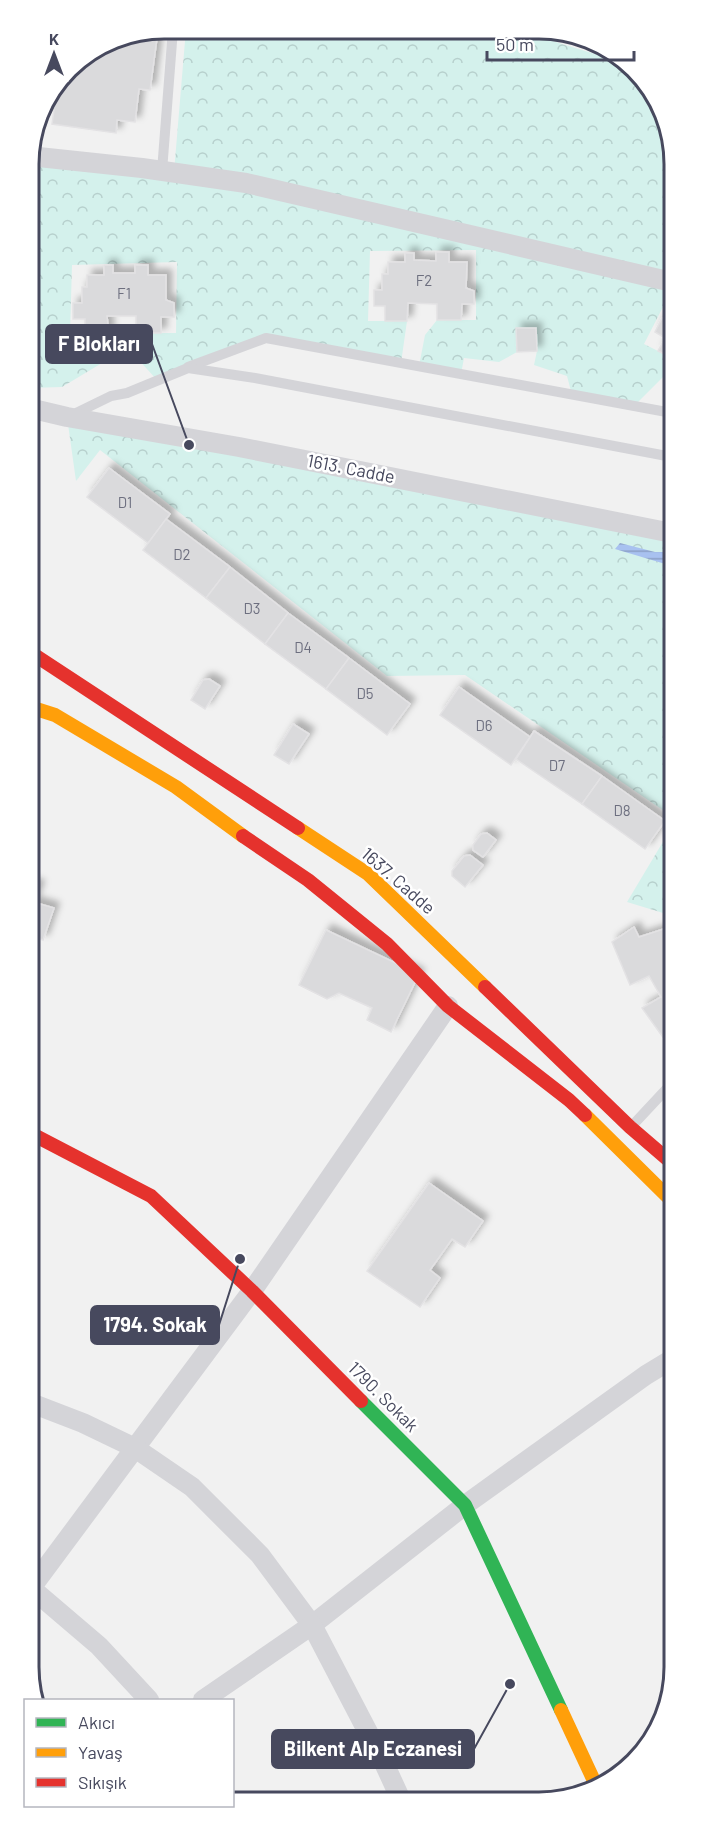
<svg xmlns="http://www.w3.org/2000/svg" width="703" height="1831" font-family="Barlow,sans-serif">
	<style>
		.forest { fill: url(#forest-crowns) }
		.water { fill: url(#water-rules) }
		.building { fill: #dadadc; stroke: #e3e2e4; stroke-width: 1.5; filter: url(#shadow) }
		.lines { fill: none; stroke-linecap: round; stroke-linejoin: round }
		.lane { stroke: #d4d4d8; stroke-width: 10 }
		.street { stroke: #d4d4d8; stroke-width: 20 }
		.fast { stroke: #30b455; stroke-width: 14 }
		.slow { stroke: #ff9f0a; stroke-width: 14 }
		.jam { stroke: #e5322d; stroke-width: 14 }
		.labels { text-anchor: middle; stroke-width: 5; stroke-linejoin: round; paint-order: stroke }
		.number-label { font-size: 15px; fill: #6d6f7f }
		.street-label { font-size: 18px; fill: #47495e; stroke: #fff }
		.rim { fill: none; stroke: #47495e; stroke-width: 3 }
		.leader { fill: none; stroke: #47495e; stroke-width: 2 }
		.callout-dot { fill: #47495e; stroke: #fff; stroke-width: 2 }
		.callout { fill: #47495e; stroke: #47495e; stroke-width: 2 }
		.callout-label { font-size: 20px; text-anchor: middle; font-weight: bold; fill: #fff }
	</style>
	<defs>
		<pattern id="forest-crowns" width="20" height="18" patternUnits="userSpaceOnUse" patternTransform="scale(1.5)"><rect width="20" height="18" fill="#d4f1ec"/><path d="M2 6a3 3 0 1 1 6 0M12 15a3 3 0 1 1 6 0" fill="none" stroke="#b7d0cd"/></pattern>
		<pattern id="water-rules" width="6" height="5" patternUnits="userSpaceOnUse" patternTransform="scale(1.5)"><rect width="6" height="5" fill="#a8c1f0"/><path d="M0 2.5h6" fill="none" stroke="#8b9fc6"/></pattern>
		<filter id="shadow"><feDropShadow dx="5.5" dy="-5.5" stdDeviation="3" flood-color="#0004"/></filter>
	</defs>
	<rect width="100%" height="100%" fill="#f1f1f1"/>
	<g class="forest">
		<polygon points="186,29 524,31 562,44 625,63 635,68 672,137 672,299 666,301 644,344 672,358 672,368 634,406 572,395 567,376 534,365 537,351 536,328 516,328 517,352 499,362 464,358 461,374 419,366 425,335 437,320 476,320 476,250 370,251 368,321 407,321 401,363 266,338 157,380 136,357 136,333 176,333 177,262 72,265 70,334 109,334 102,363 62,387 29,388 29,156 174,172"/>
		<polygon points="67,417 672,533 673,817 465,675 387,676 100,450 76,481"/>
		<polygon points="673,825 673,916 627,902"/>
	</g>
	<polygon class="water" points="620,543 655,552 671,552 672,554 672,566 615,549"/>
	<g class="building">
		<polygon points="143,33 143,36 157,38 150,90 139,89 135,122 117,120 116,133 52,124 54,110 41,108 43,104 74,62 112,39"/>
		<polygon points="436,252 449,252 449,262 467,262 466,288 474,291 474,304 462,304 461,320 437,320 437,304 408,303 407,321 385,321 385,306 374,306 374,290 382,290 382,274 388,274 388,262 405,262 405,253 414,253 414,260 436,261"/>
		<polygon points="104,265 113,265 113,273 135,273 135,265 148,265 148,275 166,275 166,300 174,303 174,317 161,317 161,333 136,333 136,316 107,316 109,334 85,334 85,319 73,319 73,303 82,303 82,287 87,287 87,275 104,275"/>
		<polygon points="672,316 672,358 658,351 665,338 655,332 662,318 669,322"/>
		<polygon points="516,328 536,328 537,351 517,352"/>
		<polygon points="109,468 170,514 148,543 87,497"/>
		<polygon points="166,519 230,567 206,598 143,550"/>
		<polygon points="230,567 288,613 265,644 206,598"/>
		<polygon points="288,613 349,658 326,689 265,644"/>
		<polygon points="349,658 410,704 387,735 326,689"/>
		<polygon points="209,679 220,686 205,709 191,700 203,680"/>
		<polygon points="459,687 530,737 511,765 440,715"/>
		<polygon points="293,724 309,734 289,764 274,755"/>
		<polygon points="534,731 602,776 582,804 516,759"/>
		<polygon points="602,776 665,821 645,849 582,804"/>
		<polygon points="487,833 496,840 483,857 473,850 473,845 481,834"/>
		<polygon points="470,855 483,865 465,887 452,876 452,871 464,856"/>
		<polygon points="30,883 39,886 33,902 54,908 43,940 30,936"/>
		<polygon points="673,926 673,1037 665,1040 642,1008 661,997 649,976 630,985 612,942 634,927 639,937"/>
		<polygon points="326,930 419,974 391,1032 367,1020 372,1008 339,993 327,999 299,985"/>
		<polygon points="429,1183 483,1221 465,1247 452,1239 430,1270 440,1278 420,1307 367,1271"/>
	</g>
	<g class="lines">
		<g class="lane">
			<polyline points="162,171 173,29"/>
			<polyline points="188,367 266,338 672,413"/>
			<polyline points="70,416 111,396 127,393 188,368 255,378 672,457"/>
			<polyline points="631,1127 673,1082"/>
		</g>
		<g class="street">
			<polyline points="29,156 142,168 246,183 672,282"/>
			<polyline points="29,408 67,417 239,447 672,533"/>
			<polyline points="31,1403 83,1423 135,1448 252,1291 448,1006"/>
			<polyline points="31,1588 135,1448 192,1487 260,1555 312,1625 465,1505 646,1375 674,1358"/>
			<polyline points="31,1588 99,1646 149,1700"/>
			<polyline points="203,1700 312,1625 384,1763 401,1800"/>
		</g>
		<polyline class="fast" points="361,1401 465,1505 561,1710"/>
		<g class="slow">
			<polyline points="30,707 55,715 176,787 243,836"/>
			<polyline points="298,828 368,874 485,987"/>
			<polyline points="585,1115 673,1202"/>
			<polyline points="561,1710 595,1783"/>
		</g>
		<g class="jam">
			<polyline points="30,652 298,828"/>
			<polyline points="243,836 308,880 387,944 448,1006 569,1100 585,1115"/>
			<polyline points="485,987 630,1127 673,1164"/>
			<polyline points="30,1133 151,1196 252,1291 361,1401"/>
		</g>
	</g>
	<g class="labels">
		<g class="number-label">
			<text x="424" y="286">F2</text>
			<text x="124" y="299">F1</text>
			<text x="125" y="508">D1</text>
			<text x="182" y="560">D2</text>
			<text x="252" y="614">D3</text>
			<text x="303" y="653">D4</text>
			<text x="365" y="699">D5</text>
			<text x="484" y="731">D6</text>
			<text x="557" y="771">D7</text>
			<text x="622" y="816">D8</text>
		</g>
		<g class="street-label">
			<text transform="translate(351 469) rotate(11)" y="6">1613. Cadde</text>
			<text transform="translate(398 881) rotate(41)" y="6">1637. Cadde</text>
			<text transform="translate(383 1397) rotate(45)" y="6">1790. Sokak</text>
		</g>
	</g>
	<path d="M0 0H703V1831H0ZM164 39H539A125 125 0 0 1 664 164V1667A125 125 0 0 1 539 1792H164A125 125 0 0 1 39 1667V164A125 125 0 0 1 164 39Z" fill="#fff" fill-rule="evenodd"/>
	<path class="rim" d="M164 39H539A125 125 0 0 1 664 164V1667A125 125 0 0 1 539 1792H164A125 125 0 0 1 39 1667V164A125 125 0 0 1 164 39Z"/>
	<path class="leader" d="M189 445L152 344M240 1259L219 1325M510 1684L474 1749"/>
	<g class="callout-dot">
		<circle cx="189" cy="445" r="6"/>
		<circle cx="240" cy="1259" r="6"/>
		<circle cx="510" cy="1684" r="6"/>
	</g>
	<g class="callout">
		<rect x="46" y="325" width="106" height="38" rx="6"/>
		<rect x="91" y="1306" width="128" height="38" rx="6"/>
		<rect x="272" y="1730" width="202" height="38" rx="6"/>
	</g>
	<g class="callout-label">
		<text x="99" y="351">F Blokları</text>
		<text x="155" y="1332">1794. Sokak</text>
		<text x="373" y="1756">Bilkent Alp Eczanesi</text>
	</g>
	<rect x="24" y="1699" width="210" height="108" fill="#ffffff" stroke="#b5b6bf" stroke-width="1.5"/>
	<rect x="36" y="1718" width="30" height="9" fill="#30b455" stroke="#b5b6bf" stroke-width="1.5"/>
	<text x="78" y="1729" font-size="18" fill="#47495e">Akıcı</text>
	<rect x="36" y="1748" width="30" height="9" fill="#ff9f0a" stroke="#b5b6bf" stroke-width="1.5"/>
	<text x="78" y="1759" font-size="18" fill="#47495e">Yavaş</text>
	<rect x="36" y="1778" width="30" height="9" fill="#e5322d" stroke="#b5b6bf" stroke-width="1.5"/>
	<text x="78" y="1789" font-size="18" fill="#47495e">Sıkışık</text>
	<g transform="translate(54 54)" stroke="#ffffff" stroke-width="4.5" paint-order="stroke">
	<path d="M0-4.5L10 22L0 15L-10 22Z" fill="#47495e"/>
	<text y="-9" font-size="16" font-weight="bold" text-anchor="middle" fill="#47495e">K</text>
	</g>
	<path d="M487 51v9h147v-9" fill="none" stroke="#47495e" stroke-width="3"/>
	<text x="496" y="51" font-size="18" fill="#47495e" stroke="#ffffff" stroke-width="4.5" paint-order="stroke">50 m</text>
</svg>
